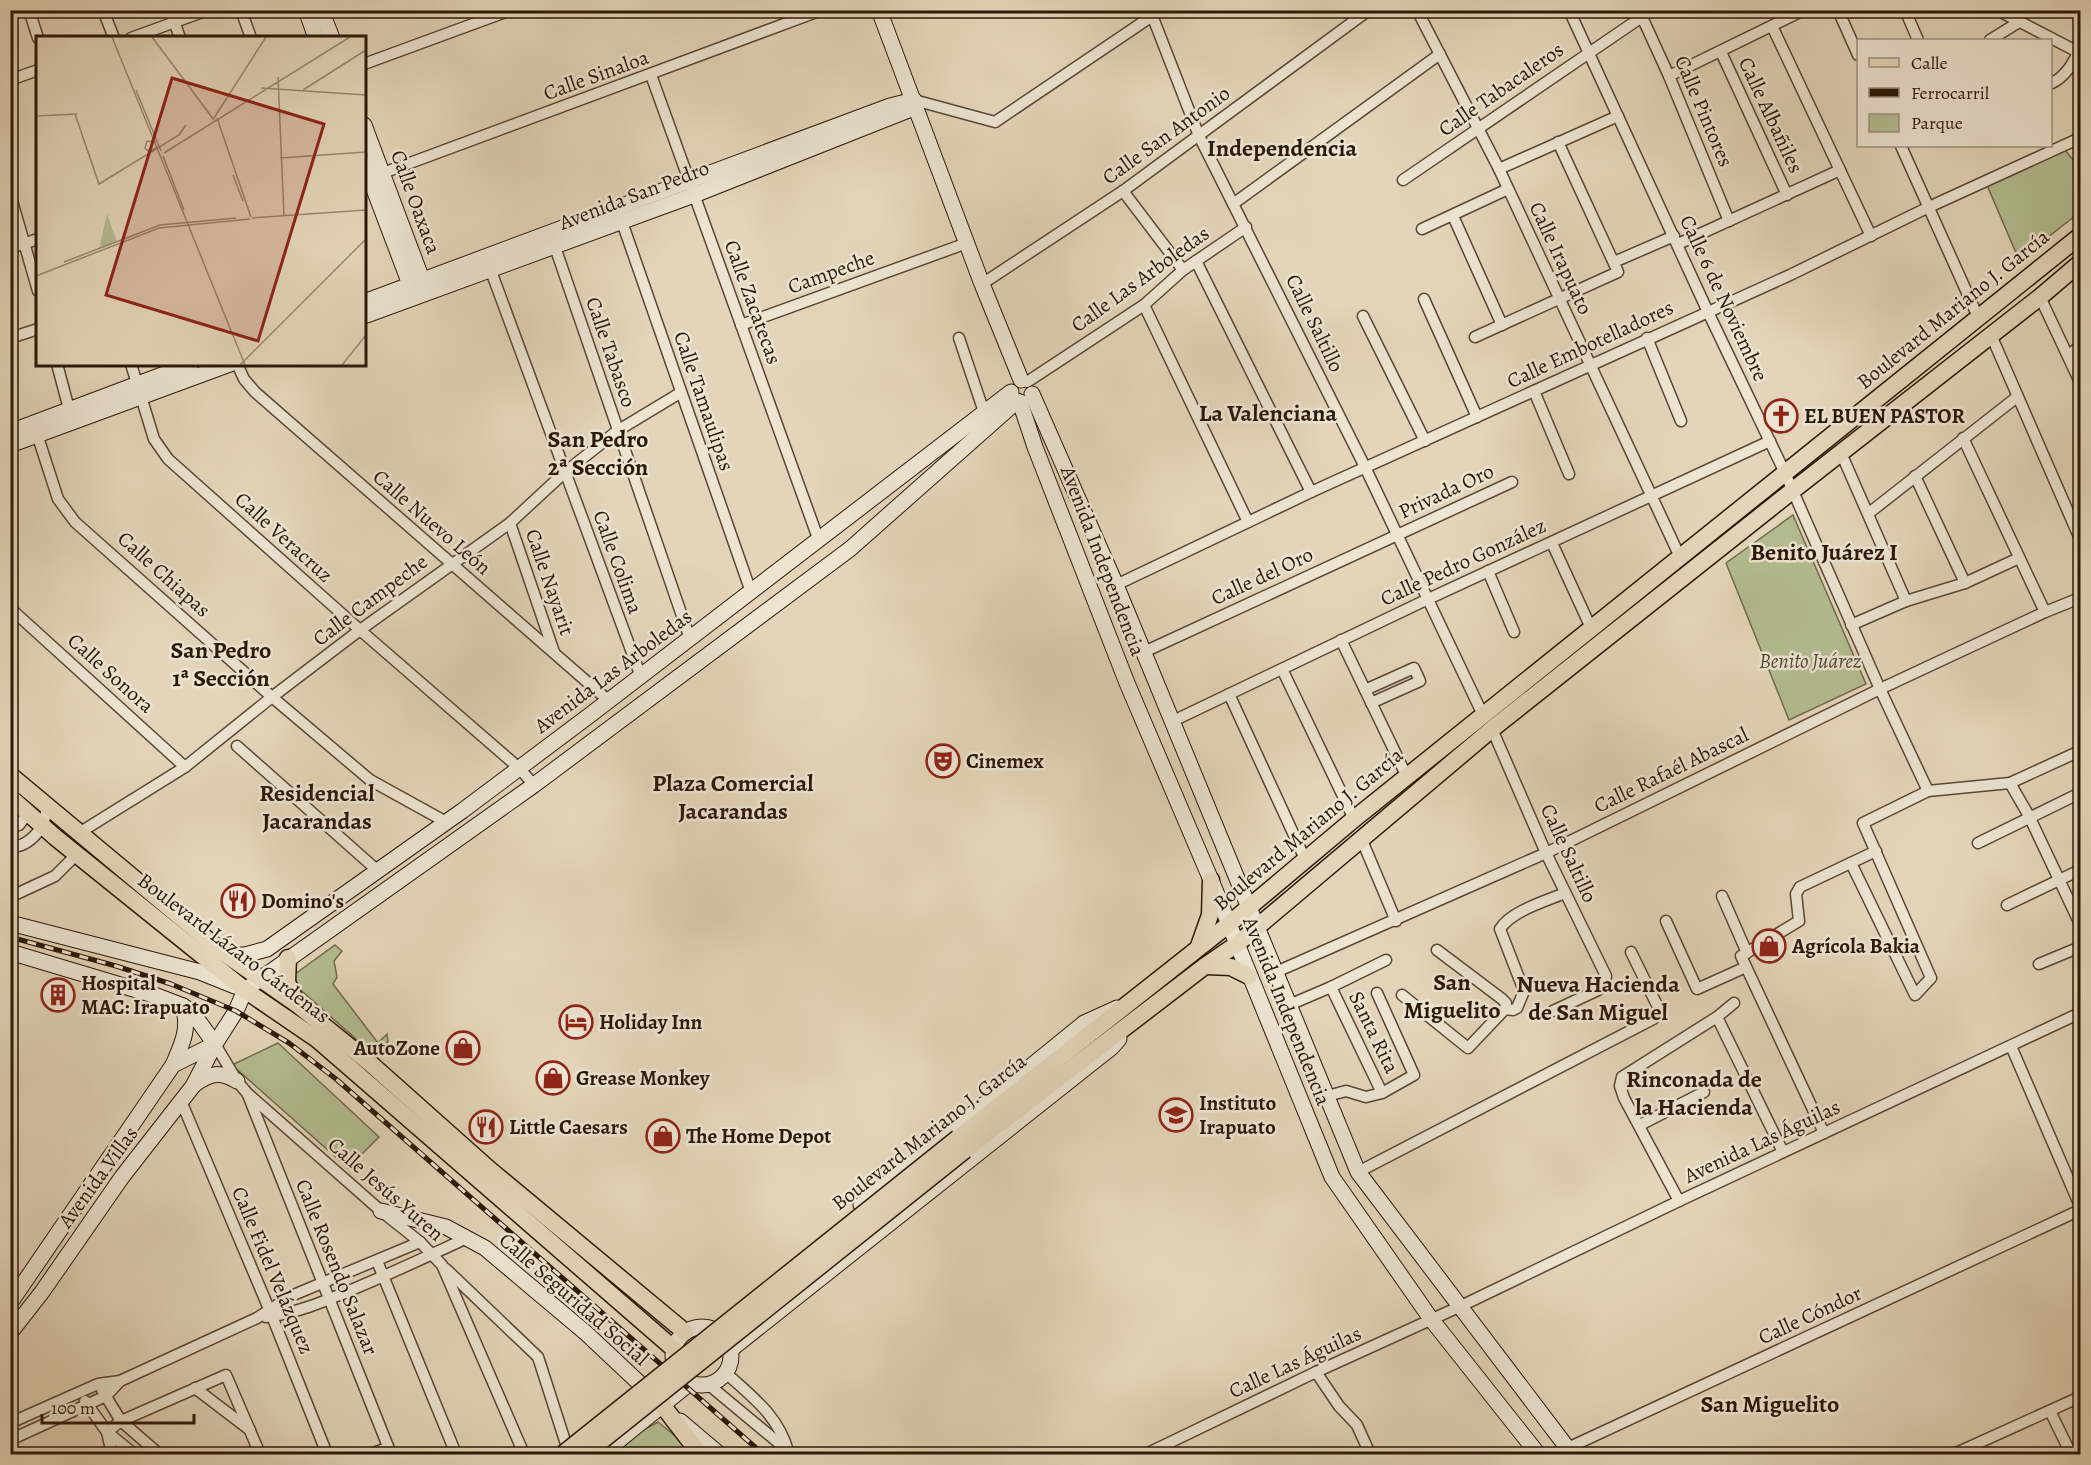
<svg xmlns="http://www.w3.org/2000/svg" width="2091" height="1465" font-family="Alegreya,serif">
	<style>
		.green { fill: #b3bd91; stroke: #706a4d; stroke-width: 1.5 }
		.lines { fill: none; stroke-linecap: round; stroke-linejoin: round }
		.street-casing { stroke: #5a4735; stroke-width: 13 }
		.secondary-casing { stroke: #2c1809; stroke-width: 17 }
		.primary-casing { stroke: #2c1809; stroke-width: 19 }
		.street { stroke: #ede4d2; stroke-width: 10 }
		.secondary { stroke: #ede4d2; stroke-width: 15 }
		.primary { stroke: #e4d5ba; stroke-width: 16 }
		.rail-casing { stroke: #2c1809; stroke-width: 5 }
		.rail { stroke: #ede4d2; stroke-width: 3; stroke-dasharray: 9; stroke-linecap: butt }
		.primary-bridge-casing { stroke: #2c1809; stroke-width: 19; stroke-linecap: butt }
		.primary-bridge { stroke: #e4d5ba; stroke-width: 16 }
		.labels { text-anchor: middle; stroke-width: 5; stroke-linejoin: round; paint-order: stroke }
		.street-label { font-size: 21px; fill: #2c1809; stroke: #ede4d2 }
		.poi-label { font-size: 21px; font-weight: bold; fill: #2c1809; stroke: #ede4d2; text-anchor: start }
		.park-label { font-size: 21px; font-style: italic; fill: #544a32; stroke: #ede4d2 }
		.quarter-label { font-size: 24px; font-weight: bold; fill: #2c1809; stroke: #ede4d2 }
		.inset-road { fill: none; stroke: #9a8973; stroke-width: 1.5 }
		.view { fill: #8f2418; fill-opacity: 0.15; stroke: #8f2418; stroke-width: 3 }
		.inset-edge { fill: none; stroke: #2c1809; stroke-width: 3 }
	</style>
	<rect width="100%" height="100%" fill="#e4d5ba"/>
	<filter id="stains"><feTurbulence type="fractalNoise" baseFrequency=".00333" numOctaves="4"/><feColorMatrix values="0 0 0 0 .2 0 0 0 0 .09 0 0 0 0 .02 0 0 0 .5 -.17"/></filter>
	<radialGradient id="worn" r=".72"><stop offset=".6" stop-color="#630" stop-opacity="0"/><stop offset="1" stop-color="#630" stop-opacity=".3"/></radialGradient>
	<g class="green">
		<polygon points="2064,149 2080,168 2080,212 2019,260 1987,185"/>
		<polygon points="1793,515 1866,684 1789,720 1726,563"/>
		<polygon points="335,945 342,951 334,961 337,977 333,984 378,1043 387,1034 388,1042 373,1054 295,985 291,977"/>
		<polygon points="278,1043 379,1137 348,1168 232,1065"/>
		<path d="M 658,1422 L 680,1440 L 694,1454 L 619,1454 C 624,1439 644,1430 658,1422 Z"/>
	</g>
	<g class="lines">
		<defs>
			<g id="street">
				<polyline points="29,10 38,38"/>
				<polyline points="103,10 114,38"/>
				<polyline points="170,10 180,38"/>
				<polyline points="241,10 251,38"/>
				<polyline points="1150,10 1199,136 1365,467 1483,715"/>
				<polyline points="1417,10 1499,169 1680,557"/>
				<polyline points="1569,10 1708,312 1785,473 1880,689 1928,791"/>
				<polyline points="1838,10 1858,55"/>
				<polyline points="1905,10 1918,40"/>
				<polyline points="1997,10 2078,52"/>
				<polyline points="1642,17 1669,76 1729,221"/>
				<polyline points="1772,26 1871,236"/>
				<polyline points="131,38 208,10"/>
				<polyline points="1990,40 2019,22"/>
				<polyline points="1721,52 1787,195"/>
				<polyline points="364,64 511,10"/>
				<polyline points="651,75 819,541"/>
				<polyline points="1669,76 1804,10"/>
				<polyline points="10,80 38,70"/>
				<path d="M 2050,84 C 2066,77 2074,62 2080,48"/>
				<polyline points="914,100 995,122 1161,10"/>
				<polyline points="1901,146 1978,317"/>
				<polyline points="1499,169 1618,116"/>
				<polyline points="383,173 822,10"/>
				<polyline points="1403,180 1652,10"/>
				<polyline points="1123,191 1183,270"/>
				<polyline points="10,194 38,291"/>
				<polyline points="1233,204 1440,54"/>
				<polyline points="1453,216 1502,325"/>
				<polyline points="622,222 751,592"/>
				<polyline points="1422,229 1508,189"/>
				<polyline points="1678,244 1840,170"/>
				<polyline points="555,247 690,639"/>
				<polyline points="10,248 38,239"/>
				<polyline points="1196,261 1311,492"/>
				<polyline points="1614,262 1674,236"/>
				<polyline points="488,263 641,677"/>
				<polyline points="982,284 1123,191 1369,10"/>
				<polyline points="2040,297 2080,382"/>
				<polyline points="1424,299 1477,417"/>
				<polyline points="1144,305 1248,522"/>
				<polyline points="1363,316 1425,441"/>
				<polyline points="741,325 967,243"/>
				<polyline points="1991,335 2080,539"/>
				<polyline points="1475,337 1618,272 1558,142"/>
				<polyline points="10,338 38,329"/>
				<polyline points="959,338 984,412"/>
				<polyline points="1647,338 1681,421"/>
				<polyline points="2069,355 2080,346"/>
				<polyline points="57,364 69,409"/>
				<polyline points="131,364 154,439 168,459 360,630 519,768 534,785"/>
				<polyline points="237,364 244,379 255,392 609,701"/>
				<polyline points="1027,382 1144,305 1183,270 1246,227"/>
				<polyline points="1534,391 1569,474"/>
				<polyline points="37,434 58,499 75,522 272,697 370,780 446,822"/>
				<polyline points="1963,438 2045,612"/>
				<polyline points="1841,453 1906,601"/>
				<polyline points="1915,476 1965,583"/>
				<polyline points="1869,513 2017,397"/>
				<polyline points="510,523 554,652"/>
				<polyline points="1552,543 1591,628"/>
				<polyline points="1488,571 1514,632"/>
				<polyline points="1116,585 1311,492 1790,275 1929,207 2080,138"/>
				<polyline points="10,608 185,767"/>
				<polyline points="1851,625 1906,601 1965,583 2019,558"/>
				<polyline points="1341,640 1407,777"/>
				<polyline points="1144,652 1512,482"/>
				<polyline points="1282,669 1354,819"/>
				<polyline points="1365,690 1414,668 1420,681 1371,703"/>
				<polyline points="1229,694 1305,859"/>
				<polyline points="1173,721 1426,600 1770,441"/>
				<polyline points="1492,729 1546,853 1606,976 1604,985 1598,990 1553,1011"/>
				<polyline points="237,746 378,871"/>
				<polyline points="2010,783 2029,816 2080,924"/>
				<polyline points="10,827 19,825 28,813"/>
				<polyline points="79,833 185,767 272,697 360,630 510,523 564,473 617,431 680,393"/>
				<polyline points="1361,838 1396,921"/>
				<polyline points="1978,843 2074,796"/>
				<path d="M 10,847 C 31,847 48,825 46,805"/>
				<polyline points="1851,863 1915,995 1931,978 1863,823 1928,791 2010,783 2080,751"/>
				<polyline points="1722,896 1747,953"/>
				<polyline points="10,897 55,876 77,854"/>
				<polyline points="2007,905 2080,870"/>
				<polyline points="1666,921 1697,989 1746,967"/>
				<polyline points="2039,964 2080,947"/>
				<polyline points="1276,972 1546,853 1880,689 2045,612 2080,598"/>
				<polyline points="1331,987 1382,1093"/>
				<polyline points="1402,995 1468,1048 1505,1009 1506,1003 1502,999 1437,950"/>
				<polyline points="1289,1005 1331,987 1386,960"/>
				<path d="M 1505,1009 L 1513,1010 L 1517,1008 L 1524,991 L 1500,929 C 1511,911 1546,901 1565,893"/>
				<polyline points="1717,1017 1783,1152"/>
				<polyline points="215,1044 237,1081 247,1093 381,1211 420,1242 442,1265 524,1454"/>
				<polyline points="2011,1046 2080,1206"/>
				<polyline points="248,1095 391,1454"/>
				<polyline points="1327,1096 1346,1091 1366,1097 1382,1093 1414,1075 1377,993"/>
				<polyline points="181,1101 272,1316 327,1454"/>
				<polyline points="1640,1125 1704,1092"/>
				<polyline points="1824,1133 1741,956 1799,921 1796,894 1800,887 1876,851"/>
				<polyline points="1358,1172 1653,1019 1657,1015 1658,1007 1631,952"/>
				<polyline points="1679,1201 1624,1098 1620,1086 1622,1077 1717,1017 1734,1003"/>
				<polyline points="377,1261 456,1454"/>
				<polyline points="446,1269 538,1357 566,1444"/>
				<path d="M 266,1317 C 297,1313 323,1302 351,1290 C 390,1274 428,1256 467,1238"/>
				<polyline points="1316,1372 1339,1406 1357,1425 1370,1454"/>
				<path d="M 726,1373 C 752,1397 778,1415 788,1451"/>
				<polyline points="709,1385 792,1454"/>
				<polyline points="195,1388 250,1430"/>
				<polyline points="102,1390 121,1421 159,1454"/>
				<polyline points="85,1401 107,1432 134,1454"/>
				<polyline points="2050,1411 2071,1454"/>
				<polyline points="10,1423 98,1384 120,1381 257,1318 291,1296 420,1242"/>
				<polyline points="107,1432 121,1421 226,1375 260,1454"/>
				<polyline points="107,1432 112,1454"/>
				<polyline points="10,1440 106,1396 120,1381"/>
				<polyline points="370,1454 388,1448"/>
				<polyline points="1146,1454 1316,1372 1461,1306 1679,1201 2080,1013"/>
				<polyline points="1555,1454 2080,1210"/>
				<polyline points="1954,1454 2080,1397"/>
			</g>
			<g id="secondary">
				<polyline points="306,10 316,38"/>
				<polyline points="321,10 332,38"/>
				<polyline points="879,10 982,284 1021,380"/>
				<polyline points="364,125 426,290"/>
				<polyline points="364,163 414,295"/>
				<polyline points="364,302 890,106 914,100"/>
				<polyline points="364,316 694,195 916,107"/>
				<polyline points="1032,394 1116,585 1358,1172 1572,1454"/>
				<polyline points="1020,402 1035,447 1127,683 1211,880 1332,1177 1431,1319 1538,1454"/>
				<polyline points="10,432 191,364"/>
				<polyline points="10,445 230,364"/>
				<polyline points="10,923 200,972 235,986"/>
				<polyline points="10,952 157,996 183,1006 192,1012 215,1044"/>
				<polyline points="227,955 245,955 267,949 462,811 590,715 1011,392"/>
				<path d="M 173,1065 C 182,1044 190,1029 183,1006"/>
				<path d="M 195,1084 C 211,1073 220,1071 237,1081"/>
				<polyline points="861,1205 1084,1023 1117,1008"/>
				<polyline points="381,1211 446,1227 485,1248 586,1333 654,1397"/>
				<polyline points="10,1303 173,1065 215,1044"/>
				<circle cx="702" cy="1356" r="29"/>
				<polyline points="10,1333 42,1292 122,1177 193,1086 215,1044 236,1011 245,990 534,785 850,549 1017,401"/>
				<polyline points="730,1350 1112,1047 1119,1039"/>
				<polyline points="680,1421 719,1454"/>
				<polyline points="602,1454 690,1383"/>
			</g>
			<g id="primary">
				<polyline points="10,775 221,951 298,1005 371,1064 490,1170 685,1332"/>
				<polyline points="10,797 55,837 245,990 318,1040 674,1349"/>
				<polyline points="1199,946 1210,915 1211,880"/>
				<polyline points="288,958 287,982 297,1004"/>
				<polyline points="1206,966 1231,967 1249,976"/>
				<polyline points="958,1138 1229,924 1354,819 2080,236"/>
				<polyline points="965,1150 1205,966 1237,944 1492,729 1792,491 2040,297 2080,263"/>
				<polyline points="663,1406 700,1454"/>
			</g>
		</defs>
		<use href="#street" class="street-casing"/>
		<use href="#secondary" class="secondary-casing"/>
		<use href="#primary" class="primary-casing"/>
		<use href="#street" class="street"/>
		<use href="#secondary" class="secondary"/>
		<use href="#primary" class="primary"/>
		<defs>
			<polyline id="rail" points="10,937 116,966 171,984 236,1011 289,1043 336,1079 763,1454"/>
		</defs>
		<use href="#rail" class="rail-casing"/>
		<use href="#rail" class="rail"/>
		<defs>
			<g id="primary-bridge">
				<polyline points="563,1454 958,1138"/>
				<polyline points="585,1454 965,1150"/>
			</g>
		</defs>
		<use href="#primary-bridge" class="primary-bridge-casing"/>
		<use href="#primary-bridge" class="primary-bridge"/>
	</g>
	<defs>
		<symbol id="church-ring" viewBox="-11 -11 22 22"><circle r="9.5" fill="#ede4d2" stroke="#8f2418" stroke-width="1.5"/><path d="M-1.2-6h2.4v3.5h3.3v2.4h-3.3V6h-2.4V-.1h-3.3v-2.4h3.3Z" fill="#8f2418"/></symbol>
		<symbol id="theatre-ring" viewBox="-11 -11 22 22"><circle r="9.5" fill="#ede4d2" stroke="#8f2418" stroke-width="1.5"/><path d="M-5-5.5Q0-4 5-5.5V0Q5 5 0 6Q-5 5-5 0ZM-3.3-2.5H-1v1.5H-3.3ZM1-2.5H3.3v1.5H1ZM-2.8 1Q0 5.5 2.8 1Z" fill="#8f2418"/></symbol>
		<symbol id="restaurant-ring" viewBox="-11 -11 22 22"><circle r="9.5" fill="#ede4d2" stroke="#8f2418" stroke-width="1.5"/><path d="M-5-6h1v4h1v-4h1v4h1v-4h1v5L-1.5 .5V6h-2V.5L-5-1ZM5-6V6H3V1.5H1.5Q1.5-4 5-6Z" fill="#8f2418"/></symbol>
		<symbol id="shop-ring" viewBox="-11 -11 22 22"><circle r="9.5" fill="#ede4d2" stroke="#8f2418" stroke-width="1.5"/><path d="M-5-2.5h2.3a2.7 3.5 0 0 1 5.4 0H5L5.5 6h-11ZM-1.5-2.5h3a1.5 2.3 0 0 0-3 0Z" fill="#8f2418"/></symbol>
		<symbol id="building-ring" viewBox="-11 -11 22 22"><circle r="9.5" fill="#ede4d2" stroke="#8f2418" stroke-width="1.5"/><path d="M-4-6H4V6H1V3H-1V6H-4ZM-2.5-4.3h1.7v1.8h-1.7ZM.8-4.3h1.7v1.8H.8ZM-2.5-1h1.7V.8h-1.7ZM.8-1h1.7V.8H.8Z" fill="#8f2418"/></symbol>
		<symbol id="hotel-ring" viewBox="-11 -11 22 22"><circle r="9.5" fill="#ede4d2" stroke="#8f2418" stroke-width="1.5"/><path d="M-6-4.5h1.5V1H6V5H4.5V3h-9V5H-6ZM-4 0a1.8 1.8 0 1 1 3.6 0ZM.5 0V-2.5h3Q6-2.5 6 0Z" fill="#8f2418"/></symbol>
		<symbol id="school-ring" viewBox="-11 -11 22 22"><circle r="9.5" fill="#ede4d2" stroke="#8f2418" stroke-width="1.5"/><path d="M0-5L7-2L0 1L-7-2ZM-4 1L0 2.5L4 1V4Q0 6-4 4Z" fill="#8f2418"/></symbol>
	</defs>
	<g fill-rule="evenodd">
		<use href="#church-ring" x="1762" y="397" width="38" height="38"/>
		<use href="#theatre-ring" x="924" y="742" width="38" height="38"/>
		<use href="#restaurant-ring" x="219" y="882" width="38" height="38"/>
		<use href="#shop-ring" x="1750" y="927" width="38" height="38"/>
		<use href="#building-ring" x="39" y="976" width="38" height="38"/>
		<use href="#hotel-ring" x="557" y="1003" width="38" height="38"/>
		<use href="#shop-ring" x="444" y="1029" width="38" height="38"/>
		<use href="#shop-ring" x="534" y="1059" width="38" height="38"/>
		<use href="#school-ring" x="1157" y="1096" width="38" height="38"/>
		<use href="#restaurant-ring" x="467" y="1108" width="38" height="38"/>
		<use href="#shop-ring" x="644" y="1117" width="38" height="38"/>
	</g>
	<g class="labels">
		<g class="street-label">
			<text transform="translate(596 75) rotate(-20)" y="7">Calle Sinaloa</text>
			<text transform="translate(1501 89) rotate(-35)" y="7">Calle Tabacaleros</text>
			<text transform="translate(1704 111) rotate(67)" y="7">Calle Pintores</text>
			<text transform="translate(1771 115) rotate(65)" y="7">Calle Albañiles</text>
			<text transform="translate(1166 135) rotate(-36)" y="7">Calle San Antonio</text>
			<text transform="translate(634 195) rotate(-21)" y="7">Avenida San Pedro</text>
			<text transform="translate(416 202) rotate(70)" y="7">Calle Oaxaca</text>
			<text transform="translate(1561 258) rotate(65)" y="7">Calle Irapuato</text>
			<text transform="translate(831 272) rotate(-20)" y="7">Campeche</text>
			<text transform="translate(1140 279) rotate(-36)" y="7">Calle Las Arboledas</text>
			<text transform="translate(1724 298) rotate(65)" y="7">Calle 6 de Noviembre</text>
			<text transform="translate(753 302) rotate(70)" y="7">Calle Zacatecas</text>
			<text transform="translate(1953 309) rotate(-39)" y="7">Boulevard Mariano J. García</text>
			<text transform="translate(1315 323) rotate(64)" y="7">Calle Saltillo</text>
			<text transform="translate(1590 344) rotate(-25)" y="7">Calle Embotelladores</text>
			<text transform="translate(611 352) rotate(71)" y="7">Calle Tabasco</text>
			<text transform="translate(704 401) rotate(71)" y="7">Calle Tamaulipas</text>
			<text transform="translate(1446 491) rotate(-25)" y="7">Privada Oro</text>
			<text transform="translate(432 522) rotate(41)" y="7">Calle Nuevo León</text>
			<text transform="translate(284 537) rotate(42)" y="7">Calle Veracruz</text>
			<text transform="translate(1103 561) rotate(69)" y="7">Avenida Independencia</text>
			<text transform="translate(618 562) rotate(70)" y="7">Calle Colima</text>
			<text transform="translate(1463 562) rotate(-25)" y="7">Calle Pedro González</text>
			<text transform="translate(164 574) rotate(42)" y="7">Calle Chiapas</text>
			<text transform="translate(1262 576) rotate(-25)" y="7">Calle del Oro</text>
			<text transform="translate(550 582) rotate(71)" y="7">Calle Nayarit</text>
			<text transform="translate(370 600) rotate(-37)" y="7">Calle Campeche</text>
			<text transform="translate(613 671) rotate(-37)" y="7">Avenida Las Arboledas</text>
			<text transform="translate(111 673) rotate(42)" y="7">Calle Sonora</text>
			<text transform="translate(1671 770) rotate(-26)" y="7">Calle Rafaél Abascal</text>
			<text transform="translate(1308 829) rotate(-40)" y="7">Boulevard Mariano J. García</text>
			<text transform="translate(1569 853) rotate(65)" y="7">Calle Saltillo</text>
			<text transform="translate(234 948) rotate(37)" y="7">Boulevard Lázaro Cárdenas</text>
			<text transform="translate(1287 1011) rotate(68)" y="7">Avenida Independencia</text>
			<text transform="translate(1374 1032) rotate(64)" y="7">Santa Rita</text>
			<text transform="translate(929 1132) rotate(-38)" y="7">Boulevard Mariano J. García</text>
			<text transform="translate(1762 1141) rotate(-25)" y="7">Avenida Las Águilas</text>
			<text transform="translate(98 1177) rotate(-54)" y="7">Avenida Villas</text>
			<text transform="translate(386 1189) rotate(41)" y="7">Calle Jesús Yuren</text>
			<text transform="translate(337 1267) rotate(68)" y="7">Calle Rosendo Salazar</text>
			<text transform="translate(273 1270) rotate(67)" y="7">Calle Fidel Velázquez</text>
			<text transform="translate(574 1299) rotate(41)" y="7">Calle Seguridad Social</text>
			<text transform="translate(1810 1315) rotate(-25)" y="7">Calle Cóndor</text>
			<text transform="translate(1295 1362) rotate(-25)" y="7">Calle Las Águilas</text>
		</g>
		<g class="poi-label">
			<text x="1804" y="423">EL BUEN PASTOR</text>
			<text x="966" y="768">Cinemex</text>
			<text x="261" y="908">Domino's</text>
			<text x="1792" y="953">Agrícola Bakia</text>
			<text x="81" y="990">Hospital<tspan x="81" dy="24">MAC: Irapuato</tspan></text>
			<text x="599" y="1029">Holiday Inn</text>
			<text x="440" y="1055" text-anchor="end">AutoZone</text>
			<text x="576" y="1085">Grease Monkey</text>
			<text x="1199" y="1110">Instituto<tspan x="1199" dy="24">Irapuato</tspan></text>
			<text x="509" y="1134">Little Caesars</text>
			<text x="686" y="1143">The Home Depot</text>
		</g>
		<g class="park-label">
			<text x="1810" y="668">Benito Juárez</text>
		</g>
		<g class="quarter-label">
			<text x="1282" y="156">Independencia</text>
			<text x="1268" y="421">La Valenciana</text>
			<text x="598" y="447">San Pedro<tspan x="598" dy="28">2ª Sección</tspan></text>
			<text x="1824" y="560">Benito Juárez I</text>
			<text x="221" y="658">San Pedro<tspan x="221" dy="28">1ª Sección</tspan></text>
			<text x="733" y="791">Plaza Comercial<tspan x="733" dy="28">Jacarandas</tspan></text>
			<text x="317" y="801">Residencial<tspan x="317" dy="28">Jacarandas</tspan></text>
			<text x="1452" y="990">San<tspan x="1452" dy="28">Miguelito</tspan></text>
			<text x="1598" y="992">Nueva Hacienda<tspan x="1598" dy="28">de San Miguel</tspan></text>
			<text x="1694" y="1087">Rinconada de<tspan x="1694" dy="28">la Hacienda</tspan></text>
			<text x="1770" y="1412">San Miguelito</text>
		</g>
	</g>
	<g transform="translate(36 36)">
		<rect width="330" height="330" fill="#e4d5ba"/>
		<path d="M 71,178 L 81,206 L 63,213 Z" fill="#b3bd91"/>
		<path class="inset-road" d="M 76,1 L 209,329M 116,1 L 178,84M 242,41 L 248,180M 225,52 L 330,59M 100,54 L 125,115M 267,54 L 330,14M 39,78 L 63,148 L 143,99 L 150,89M 0,80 L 41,78M 178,82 L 230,1M 181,82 L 215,181M 120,106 L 111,105 L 109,112 L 112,115 L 121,112M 128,117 L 314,1M 127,120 L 148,174M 244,122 L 330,116M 197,139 L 207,165M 216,182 L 330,174M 28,226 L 124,189 L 200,182M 0,240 L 123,192 L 214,183M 204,329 L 330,203M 306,329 L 330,299"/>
		<path class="view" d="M 136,42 L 288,88 L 222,305 L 70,259 Z"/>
		<rect width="330" height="330" class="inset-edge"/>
	</g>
	<rect width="2091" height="1465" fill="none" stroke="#e4d5ba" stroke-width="36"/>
	<rect x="12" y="12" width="2067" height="1441" fill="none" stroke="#2c1809" stroke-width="3"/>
	<rect x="18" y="18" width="2055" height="1429" fill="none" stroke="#2c1809" stroke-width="1.5"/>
	<rect x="1857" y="39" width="195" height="108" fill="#ede4d2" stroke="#a09282" stroke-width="1.5"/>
	<rect x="1869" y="58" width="30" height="9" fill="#e4d5ba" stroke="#a09282" stroke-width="1.5"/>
	<text x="1911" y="69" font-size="18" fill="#2c1809">Calle</text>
	<rect x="1869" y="88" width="30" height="9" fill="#2c1809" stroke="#a09282" stroke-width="1.5"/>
	<text x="1911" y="99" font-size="18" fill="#2c1809">Ferrocarril</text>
	<rect x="1869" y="114" width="30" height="18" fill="#b3bd91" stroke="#a09282" stroke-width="1.5"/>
	<text x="1911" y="129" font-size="18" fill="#2c1809">Parque</text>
	<path d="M42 1414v9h152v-9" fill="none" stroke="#2c1809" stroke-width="3"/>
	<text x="51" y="1414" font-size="18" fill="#2c1809" stroke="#ede4d2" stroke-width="4.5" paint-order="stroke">100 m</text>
	<rect width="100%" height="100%" filter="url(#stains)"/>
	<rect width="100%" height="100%" fill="url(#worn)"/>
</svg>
